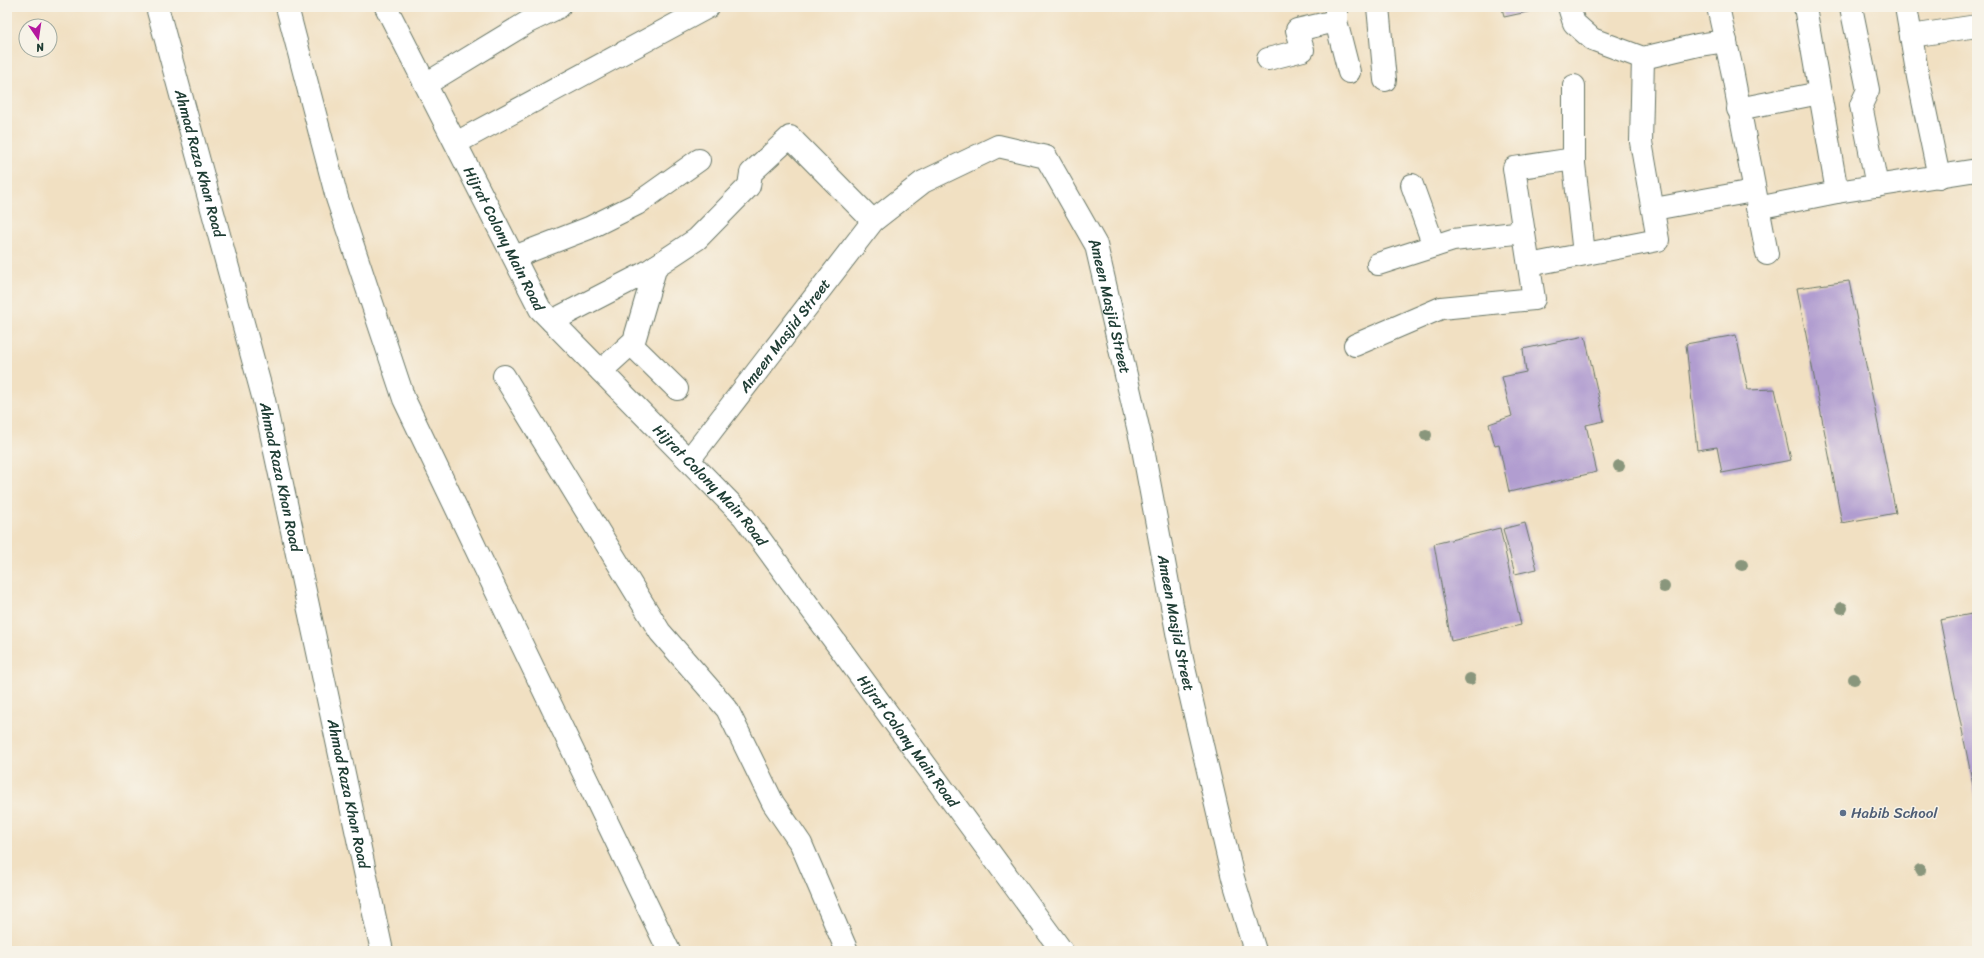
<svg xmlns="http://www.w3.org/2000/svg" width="1984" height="958" font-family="Sriracha,sans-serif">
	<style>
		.building { fill: #b19dd0 }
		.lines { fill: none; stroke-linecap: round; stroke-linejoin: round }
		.minor-casing { stroke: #687666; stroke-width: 24 }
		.minor { stroke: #fff; stroke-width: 22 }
		.tree { fill: #89967c }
		.service-dot { fill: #5c6f8a; stroke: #f7f3e8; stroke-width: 1.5 }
		.labels { text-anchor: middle; stroke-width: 3; stroke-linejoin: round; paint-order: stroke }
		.street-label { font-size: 15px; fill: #1f3d34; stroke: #f7f3e8 }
		.service-label { font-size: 15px; fill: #4e5e75; stroke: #f7f3e8; text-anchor: start }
	</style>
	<rect width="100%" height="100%" fill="#f7f3e8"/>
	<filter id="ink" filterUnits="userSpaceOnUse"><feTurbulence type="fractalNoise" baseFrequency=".025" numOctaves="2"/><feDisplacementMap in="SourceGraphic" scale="8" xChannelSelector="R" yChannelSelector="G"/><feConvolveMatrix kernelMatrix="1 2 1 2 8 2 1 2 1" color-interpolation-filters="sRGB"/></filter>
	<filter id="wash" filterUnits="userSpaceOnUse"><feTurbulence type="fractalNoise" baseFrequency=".012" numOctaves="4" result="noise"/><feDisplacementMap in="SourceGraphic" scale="16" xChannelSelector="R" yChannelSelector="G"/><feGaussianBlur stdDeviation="0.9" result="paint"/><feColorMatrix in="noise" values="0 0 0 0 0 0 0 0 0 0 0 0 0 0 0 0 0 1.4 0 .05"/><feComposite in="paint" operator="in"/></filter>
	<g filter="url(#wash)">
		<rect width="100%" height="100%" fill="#f1e0c2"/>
		<g id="blocks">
			<g class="building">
				<polygon points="1502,7 1546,7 1546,8 1504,17"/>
				<polygon points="1849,281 1896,513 1842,523 1797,288"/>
				<polygon points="1736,335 1748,390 1775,389 1791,460 1722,473 1717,447 1697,450 1686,344"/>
				<polygon points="1585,336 1604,421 1586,425 1597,472 1509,492 1499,445 1495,446 1489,424 1512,416 1502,377 1526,372 1523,349"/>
				<polygon points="1525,523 1537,569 1515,574 1503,529"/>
				<polygon points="1500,528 1521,625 1451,641 1434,544"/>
				<polygon points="1977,613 1977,800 1976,800 1940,620"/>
			</g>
		</g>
	</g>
	<g filter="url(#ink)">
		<use href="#blocks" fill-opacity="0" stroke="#687666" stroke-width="1"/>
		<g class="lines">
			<defs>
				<g id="minor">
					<path id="s1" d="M 157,7 L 264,400 L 382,951"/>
					<polyline points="287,7 337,198 404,399 669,951"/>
					<path id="s2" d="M 386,7 L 540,309 L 743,516 L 1062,951"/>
					<polyline points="1378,7 1385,80"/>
					<polyline points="1569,7 1574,23 1592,39 1643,58 1698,45 1726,41"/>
					<polyline points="1718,7 1732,70 1767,254"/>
					<polyline points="1805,7 1837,192"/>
					<polyline points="1851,7 1868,90 1861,105 1877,186"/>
					<polyline points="1906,7 1918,77 1939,177"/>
					<polyline points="1336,21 1349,72"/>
					<polyline points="1911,36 1977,26"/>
					<polyline points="1268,59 1303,50 1297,30 1336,21 1336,7"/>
					<polyline points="426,84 528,22 559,7"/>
					<polyline points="1574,86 1574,164 1584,254"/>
					<polyline points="1738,109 1820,93"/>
					<polyline points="456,143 708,7"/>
					<polyline points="1412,185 1434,246"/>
					<polyline points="1757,208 1837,192 1977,170"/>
					<polyline points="1654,209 1753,191"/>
					<polyline points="514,257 589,228 637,204 699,160"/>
					<polyline points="1378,264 1453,240 1524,232"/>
					<polyline points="1529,265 1658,240 1641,142 1643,58"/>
					<polyline points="552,321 647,272 697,239 749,186 751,173 790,137 873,221"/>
					<polyline points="631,344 677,389"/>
					<polyline points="1355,345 1441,308 1534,299 1514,168 1574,159"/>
					<polyline points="601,371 634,341 656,266"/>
					<polyline points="504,376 660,632 727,709 773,803 801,844 847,951"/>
					<path id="s3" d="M 689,460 L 873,221 L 923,182 L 998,146 L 1046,157 L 1096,245 L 1143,449 L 1182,659 L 1233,878 L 1255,951"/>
				</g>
			</defs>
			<use href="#minor" class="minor-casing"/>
			<use href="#minor" class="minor"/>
		</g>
		<g class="tree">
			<circle cx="1426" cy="435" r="6"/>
			<circle cx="1619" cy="466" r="6"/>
			<circle cx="1742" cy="565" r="6"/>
			<circle cx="1664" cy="587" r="6"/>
			<circle cx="1842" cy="608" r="6"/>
			<circle cx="1470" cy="679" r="6"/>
			<circle cx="1854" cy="679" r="6"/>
			<circle cx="1920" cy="870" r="6"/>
		</g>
	</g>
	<circle class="service-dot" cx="1843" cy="813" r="4"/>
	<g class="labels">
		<g class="street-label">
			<text dy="5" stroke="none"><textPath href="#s1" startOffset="162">Ahmad Raza Khan Road</textPath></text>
			<text dy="5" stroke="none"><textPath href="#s2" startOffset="260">Hijrat Colony Main Road</textPath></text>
			<text dy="5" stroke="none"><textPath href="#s3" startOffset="661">Ameen Masjid Street</textPath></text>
			<text dy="5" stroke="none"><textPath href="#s3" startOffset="157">Ameen Masjid Street</textPath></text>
			<text dy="5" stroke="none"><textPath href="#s1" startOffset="486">Ahmad Raza Khan Road</textPath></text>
			<text dy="5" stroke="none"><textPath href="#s2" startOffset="584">Hijrat Colony Main Road</textPath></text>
			<text dy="5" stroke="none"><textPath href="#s3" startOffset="985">Ameen Masjid Street</textPath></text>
			<text dy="5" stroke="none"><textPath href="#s2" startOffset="908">Hijrat Colony Main Road</textPath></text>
			<text dy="5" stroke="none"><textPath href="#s1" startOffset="810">Ahmad Raza Khan Road</textPath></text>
		</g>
		<g class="service-label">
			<text x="1851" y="818">Habib School</text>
		</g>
	</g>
	<rect width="1984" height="958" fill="none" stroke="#f7f3e8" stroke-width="24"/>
	<g transform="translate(38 38) rotate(167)"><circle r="19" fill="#f7f3e8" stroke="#a1aaa0"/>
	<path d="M0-3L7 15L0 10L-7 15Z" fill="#b5179e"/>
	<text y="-6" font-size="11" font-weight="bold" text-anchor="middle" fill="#1f3d34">N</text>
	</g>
</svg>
